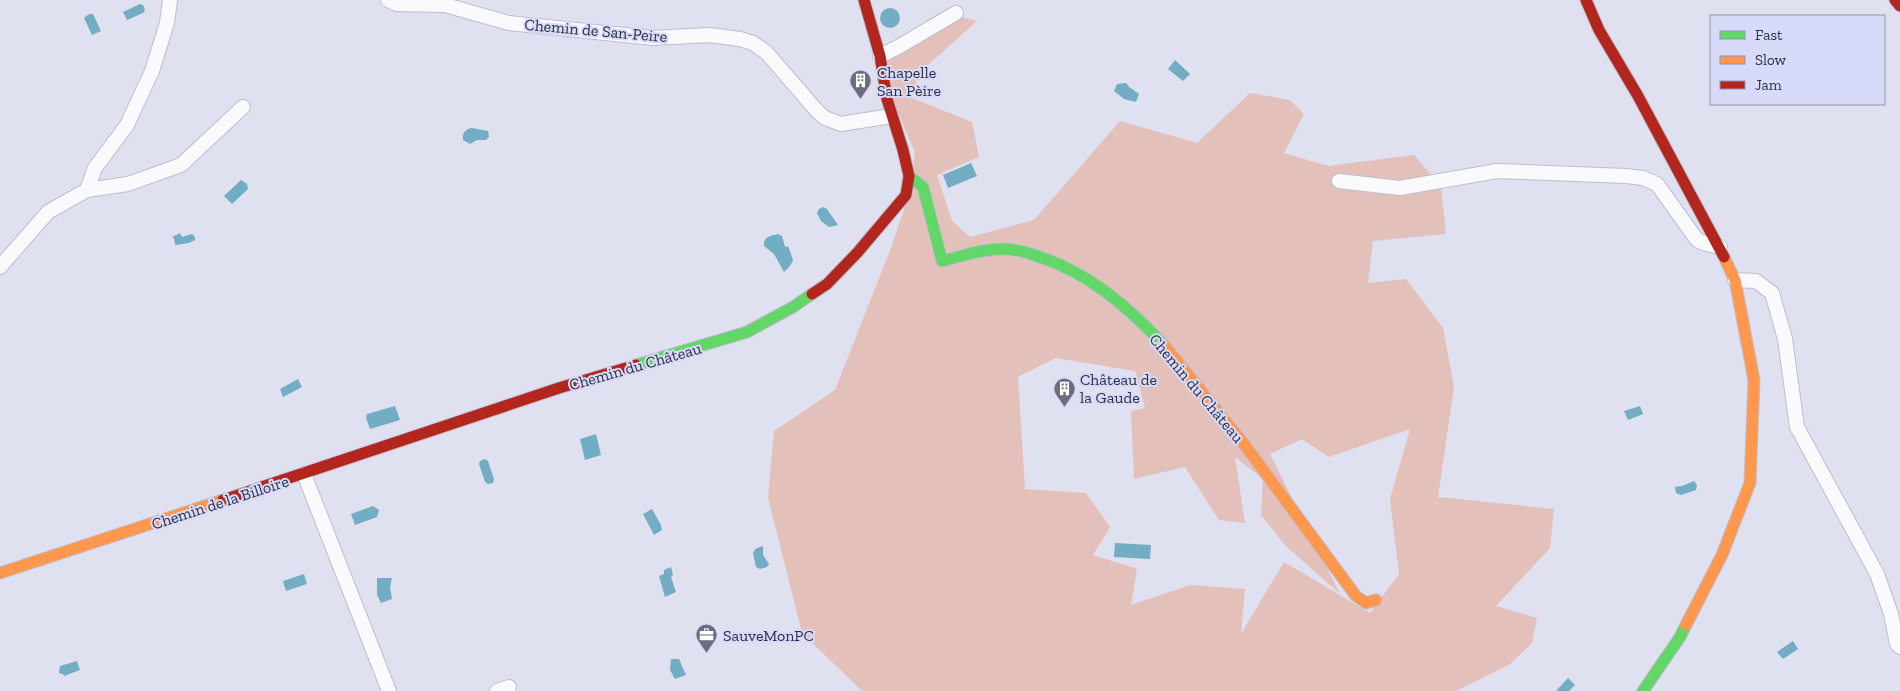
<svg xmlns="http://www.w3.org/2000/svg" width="1900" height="691" font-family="'Zilla Slab',serif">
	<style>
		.green { fill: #e4c0bb; fill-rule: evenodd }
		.water { fill: #72adc3 }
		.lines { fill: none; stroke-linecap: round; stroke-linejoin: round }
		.street-casing { stroke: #bdbece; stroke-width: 16 }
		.fast-casing { stroke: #bdbece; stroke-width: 13 }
		.slow-casing { stroke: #bdbece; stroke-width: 13 }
		.jam-casing { stroke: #bdbece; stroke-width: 13 }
		.street { stroke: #fafafd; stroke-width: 14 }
		.fast { stroke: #63d668; stroke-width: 11 }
		.slow { stroke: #ff974d; stroke-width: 11 }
		.jam { stroke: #b3261e; stroke-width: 11 }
		.labels { text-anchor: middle; stroke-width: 4; stroke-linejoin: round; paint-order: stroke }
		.street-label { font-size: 16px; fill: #2c2e41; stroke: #d7daf8 }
		.poi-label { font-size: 16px; fill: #2c2e41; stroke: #d7daf8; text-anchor: start }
	</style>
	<rect width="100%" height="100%" fill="#dfe0f0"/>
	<path class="green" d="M 956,16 L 977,21 L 919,73 L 912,98 L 972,122 L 979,157 L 937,175 L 952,221 L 970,237 L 1034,220 L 1120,121 L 1197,143 L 1250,93 L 1290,100 L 1304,114 L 1284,153 L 1328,166 L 1414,155 L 1441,186 L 1446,234 L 1373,241 L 1368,283 L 1406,279 L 1443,328 L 1454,387 L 1438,497 L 1554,509 L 1550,548 L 1496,606 L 1537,618 L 1532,643 L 1509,665 L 1456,691 L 862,691 L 802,633 L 768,498 L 774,431 L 835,390 L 891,248 L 908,198 L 915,152 L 894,103 L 886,55 ZM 1056,358 L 1135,371 L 1145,408 L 1131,411 L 1134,479 L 1185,467 L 1219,520 L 1245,523 L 1235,457 L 1263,479 L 1261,515 L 1286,546 L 1340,594 L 1270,454 L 1302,439 L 1329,457 L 1410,429 L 1390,499 L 1399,574 L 1370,613 L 1284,562 L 1241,634 L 1245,589 L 1191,585 L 1131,605 L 1137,569 L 1093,555 L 1110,527 L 1086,493 L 1025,489 L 1018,377 Z"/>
	<g class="water">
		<polygon points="140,4 143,5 145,10 143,13 127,20 123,12"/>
		<circle cx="890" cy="18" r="10"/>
		<polygon points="89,14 93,14 101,31 92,35 84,18"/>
		<polygon points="1175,60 1190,74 1183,81 1168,69"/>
		<polygon points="1126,83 1129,87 1139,94 1136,102 1124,99 1114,91 1117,84"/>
		<path d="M 472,128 L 488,131 L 489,137 L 486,140 L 477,140 L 470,144 L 463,140 C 462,133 465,129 472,128 Z"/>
		<polygon points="971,163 977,176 948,188 943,175"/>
		<polygon points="241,180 247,184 248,189 232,204 224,196"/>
		<polygon points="823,207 827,209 838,225 829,227 821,221 817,213 819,209"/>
		<polygon points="180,233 182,237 192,234 195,237 195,240 189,243 175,245 174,238 172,237"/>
		<path d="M 778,234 L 782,236 L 785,247 L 788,246 L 793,260 L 790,266 L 784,272 L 774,254 L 764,246 C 763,237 770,236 778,234 Z"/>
		<polygon points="298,379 302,387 283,397 280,389"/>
		<polygon points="395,406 400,420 370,429 366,418 367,414"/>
		<polygon points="1640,406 1643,414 1628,420 1624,411"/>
		<polygon points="596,434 601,455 585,460 580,439"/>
		<polygon points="485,459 488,461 494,479 493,483 488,484 485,482 479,464 480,461"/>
		<polygon points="1694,481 1697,485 1696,490 1681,495 1676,493 1675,487 1682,486"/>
		<polygon points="373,506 379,510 377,517 355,525 351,514"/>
		<polygon points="652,509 661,525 662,530 654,535 643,514"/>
		<polygon points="1115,543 1151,545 1150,559 1114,557"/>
		<polygon points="762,546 763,547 763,555 769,564 767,567 760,569 756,567 753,553 755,549"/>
		<polygon points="671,567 673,575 671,577 676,592 665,597 659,576 664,574 664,570"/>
		<polygon points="304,574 307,584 286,591 283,581"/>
		<polygon points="377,578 392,578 390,587 392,599 381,603 377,595"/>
		<polygon points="1793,641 1798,649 1783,659 1777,652"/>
		<polygon points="671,659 679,659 686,675 675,679 670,670"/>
		<polygon points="77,661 80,670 64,676 63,674 59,673 60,666"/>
		<polygon points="1568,678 1575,685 1569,691 1556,691"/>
	</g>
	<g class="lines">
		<defs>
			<g id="street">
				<polyline points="388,0 397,4 445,5 509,23 653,38 709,35 740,39 753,43 767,53 817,111 825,118 841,124 891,116"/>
				<polyline points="880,56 898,47 956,13"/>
				<polyline points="1339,181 1400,188 1497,171 1626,176 1643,178 1657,184 1697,240 1706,244 1720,247"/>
				<polyline points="87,190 95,168 127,125 152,71 167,23 170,0"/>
				<polyline points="0,267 48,212 87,190 128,184 181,165 243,107"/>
				<polyline points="1735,280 1756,281 1772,293 1785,339 1797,427 1877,574 1891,614 1897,644 1900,647"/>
				<polyline points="304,474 389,691"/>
				<polyline points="497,691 509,687"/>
			</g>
			<g id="fast">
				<path d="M 909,176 L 923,187 L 942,261 C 962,256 982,249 1002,249 C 1015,249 1027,252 1040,257 C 1089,273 1128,307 1164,345"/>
				<polyline points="636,365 747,332 793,307 812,294"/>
				<polyline points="1643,691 1680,637 1686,625"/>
			</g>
			<g id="slow">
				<polyline points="1164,345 1244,444 1356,596 1366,603 1376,600"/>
				<polyline points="0,573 223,500"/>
				<polyline points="1686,625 1722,555 1750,483 1754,380 1735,280 1724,257"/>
			</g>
			<g id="jam">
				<polyline points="1586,0 1599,30 1638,96 1724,257"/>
				<polyline points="1895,0 1900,6"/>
				<polyline points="812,294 827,284 857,253 906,195 909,176 903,150 887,99 880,56 864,0"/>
				<polyline points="223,500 559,388 636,365"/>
			</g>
		</defs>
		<use href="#street" class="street-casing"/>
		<use href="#fast" class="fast-casing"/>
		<use href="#slow" class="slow-casing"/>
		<use href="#jam" class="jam-casing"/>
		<use href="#street" class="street"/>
		<use href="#fast" class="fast"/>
		<use href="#slow" class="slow"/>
		<use href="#jam" class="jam"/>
	</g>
	<defs>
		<symbol id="building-pin" viewBox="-11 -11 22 30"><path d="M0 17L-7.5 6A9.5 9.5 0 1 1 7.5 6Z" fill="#6b6c7e" stroke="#d7daf8"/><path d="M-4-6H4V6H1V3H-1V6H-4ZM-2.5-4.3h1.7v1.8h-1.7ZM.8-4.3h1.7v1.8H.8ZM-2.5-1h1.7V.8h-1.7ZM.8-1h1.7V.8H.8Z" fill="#fff"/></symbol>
		<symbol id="office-pin" viewBox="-11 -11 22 30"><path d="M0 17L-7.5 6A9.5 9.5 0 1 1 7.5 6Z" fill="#6b6c7e" stroke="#d7daf8"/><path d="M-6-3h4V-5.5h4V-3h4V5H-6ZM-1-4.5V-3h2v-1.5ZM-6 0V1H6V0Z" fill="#fff"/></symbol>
	</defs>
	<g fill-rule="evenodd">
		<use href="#building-pin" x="848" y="68" width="25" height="34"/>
		<use href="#building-pin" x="1052" y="376" width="25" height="34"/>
		<use href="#office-pin" x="694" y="622" width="25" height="34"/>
	</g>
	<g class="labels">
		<g class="street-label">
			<text transform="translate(596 30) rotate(5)" y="6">Chemin de San-Peire</text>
			<text transform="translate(635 366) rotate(-16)" y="6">Chemin du Château</text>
			<text transform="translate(1197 388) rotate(50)" y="6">Chemin du Château</text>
			<text transform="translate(220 502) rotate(-18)" y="6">Chemin de la Billoire</text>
		</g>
		<g class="poi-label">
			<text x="877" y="78">Chapelle<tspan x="877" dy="18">San Pèire</tspan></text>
			<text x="1080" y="385">Château de<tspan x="1080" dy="18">la Gaude</tspan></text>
			<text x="723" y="641">SauveMonPC</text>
		</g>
	</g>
	<rect x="1710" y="15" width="175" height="90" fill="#d7daf8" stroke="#9395af"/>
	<rect x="1720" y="31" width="25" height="8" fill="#63d668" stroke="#9395af"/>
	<text x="1755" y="40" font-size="15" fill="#2c2e41">Fast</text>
	<rect x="1720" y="56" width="25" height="8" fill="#ff974d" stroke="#9395af"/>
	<text x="1755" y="65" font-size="15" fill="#2c2e41">Slow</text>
	<rect x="1720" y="81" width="25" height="8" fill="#b3261e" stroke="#9395af"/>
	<text x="1755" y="90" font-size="15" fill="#2c2e41">Jam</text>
</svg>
